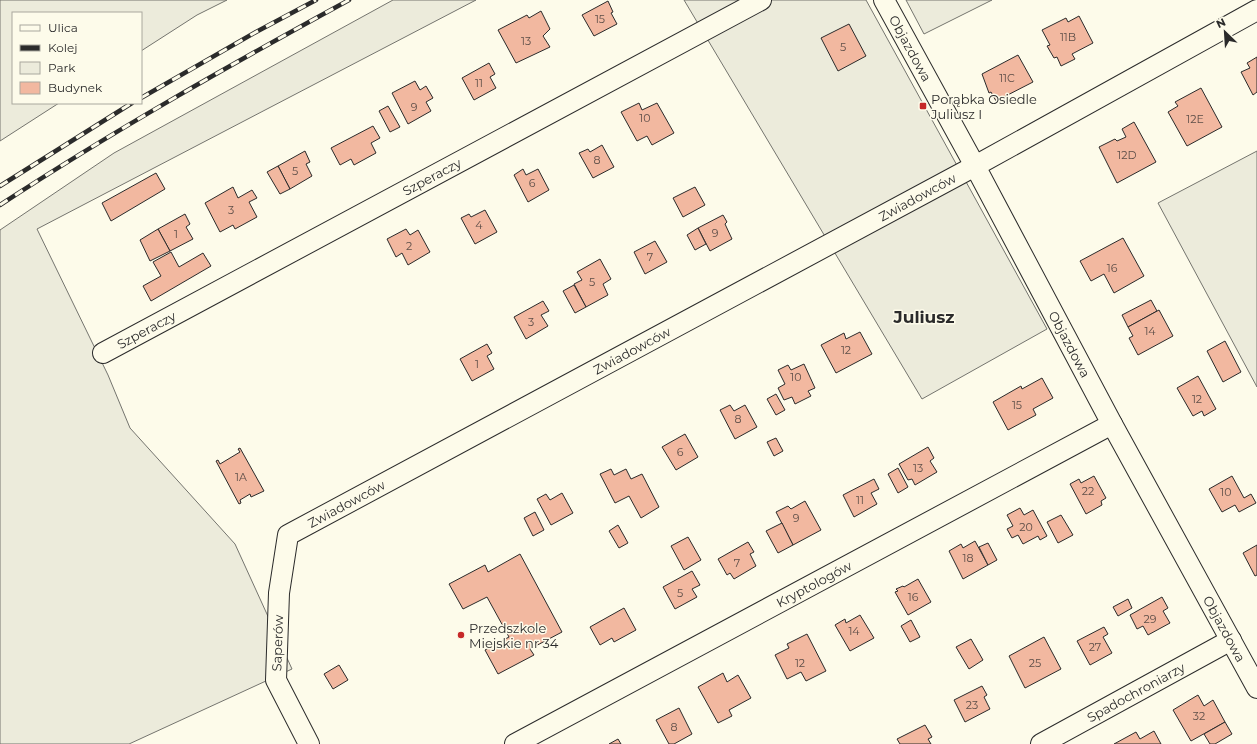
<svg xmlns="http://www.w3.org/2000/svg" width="1257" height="744" font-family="Montserrat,sans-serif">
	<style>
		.green { fill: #ecebdb; stroke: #74746e }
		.building { fill: #f2b8a0; stroke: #2b2b2b }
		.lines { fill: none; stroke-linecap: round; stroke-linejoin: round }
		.minor-casing { stroke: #2b2b2b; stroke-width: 22 }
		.minor { stroke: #fdfbea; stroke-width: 20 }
		.rail-casing { stroke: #2b2b2b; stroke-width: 4.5 }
		.rail { stroke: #fdfbea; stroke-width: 3; stroke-dasharray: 9; stroke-linecap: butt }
		.poi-dot { fill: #c62828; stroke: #fdfbea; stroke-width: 1.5 }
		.labels { text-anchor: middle; stroke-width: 3; stroke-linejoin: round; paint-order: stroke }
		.number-label { font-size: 11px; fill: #5d4e48 }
		.street-label { font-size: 13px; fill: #2b2b2b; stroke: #fdfbea }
		.poi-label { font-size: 13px; fill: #2b2b2b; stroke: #fdfbea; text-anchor: start }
		.district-label { font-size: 17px; font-weight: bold; fill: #2b2b2b; stroke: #fdfbea }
	</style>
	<rect width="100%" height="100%" fill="#fdfbea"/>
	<g class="green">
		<polygon points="0,0 227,0 197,15 141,51 141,13 13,13 13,103 59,103 0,141"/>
		<polygon points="393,0 476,0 37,229 108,375 130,428 235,544 292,669 129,744 0,744 0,230 114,153"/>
		<polygon points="684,0 866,0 1047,329 922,399"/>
		<polygon points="906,0 992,0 924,34"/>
		<polygon points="1257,151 1257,387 1158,203"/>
	</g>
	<g class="building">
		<polygon points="608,1 613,12 611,13 617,24 594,36 582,15"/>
		<polygon points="541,11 550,29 543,36 550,47 516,63 498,30 527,15 529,18"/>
		<polygon points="1079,16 1093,43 1072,54 1075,59 1061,66 1057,57 1054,58 1047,46 1050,45 1042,30 1066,18 1068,22"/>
		<polygon points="849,24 866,56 838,71 821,38"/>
		<polygon points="1018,55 1033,82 996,101 991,92 989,93 982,74"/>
		<polygon points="1257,57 1257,92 1253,95 1241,72 1250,68 1247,63"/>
		<polygon points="489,63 495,74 490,77 496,88 474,100 462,78"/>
		<polygon points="415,81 420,90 426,86 433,98 426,102 431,111 408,124 392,93"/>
		<polygon points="1201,88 1222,127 1187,146 1168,112 1178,106 1175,102"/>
		<polygon points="639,103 642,110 657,103 674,133 652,145 647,136 637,141 621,112"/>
		<polygon points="388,106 400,127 390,132 379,111"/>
		<polygon points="1134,122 1156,162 1117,183 1099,147 1115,139 1117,141 1126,137 1122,129"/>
		<polygon points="373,126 380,138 371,143 376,153 354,165 351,159 340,165 331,148"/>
		<polygon points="602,145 614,167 593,178 579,153 588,149 590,152"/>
		<polygon points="305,151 310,162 306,164 312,176 290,189 278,166"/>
		<polygon points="278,166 290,189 280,194 267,172"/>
		<polygon points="523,169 526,175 538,169 549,190 528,202 514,175"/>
		<polygon points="156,173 165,189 111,221 102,203"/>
		<polygon points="233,187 238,198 252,190 257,198 249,202 257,217 235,229 233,225 220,232 205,203"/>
		<polygon points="695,187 705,205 683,217 673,198"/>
		<polygon points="485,210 497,232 475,244 461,218 469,214 471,217"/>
		<polygon points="185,214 190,224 186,227 193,239 170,251 158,229"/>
		<polygon points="723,215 727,222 725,224 732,239 710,251 698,228"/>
		<polygon points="698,228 706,244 695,250 687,235"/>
		<polygon points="158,229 170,251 150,261 140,240"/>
		<polygon points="406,229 410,235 418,230 430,252 408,265 402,253 396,257 387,239"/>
		<polygon points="1123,238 1144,276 1114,293 1104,274 1091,281 1080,261"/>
		<polygon points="655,241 667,262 645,274 634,252"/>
		<polygon points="171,252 179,267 203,253 211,266 151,301 143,286 161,276 153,262"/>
		<polygon points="600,259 611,279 603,284 608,295 586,307 574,284 582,280 577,272"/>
		<polygon points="574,285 586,307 575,313 563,291"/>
		<polygon points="1151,300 1157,311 1128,327 1122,315"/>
		<polygon points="543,301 549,311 541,315 548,326 526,339 514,317"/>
		<polygon points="1159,310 1173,336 1138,355 1129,338 1133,336 1128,327"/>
		<polygon points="860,332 872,354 836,373 821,345 844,333 846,339"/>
		<polygon points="1225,341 1241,372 1223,382 1207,351"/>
		<polygon points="487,344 492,353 487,356 494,369 472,381 460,359"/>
		<polygon points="804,364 815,388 808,391 811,396 795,404 792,397 784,400 778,388 785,384 778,370 788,365 791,370"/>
		<polygon points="1198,376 1216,409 1204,416 1202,411 1193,416 1177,388"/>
		<polygon points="1042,378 1053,398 1033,409 1036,415 1008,430 993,402 1021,386 1022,389"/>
		<polygon points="776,394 785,410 776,415 767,399"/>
		<polygon points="730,405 734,411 745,405 757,427 735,439 720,410"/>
		<polygon points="685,434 698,457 676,470 662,447"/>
		<polygon points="776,438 783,451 774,456 767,442"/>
		<polygon points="928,447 934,458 930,461 937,472 915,485 912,479 908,480 899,464"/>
		<polygon points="240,448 264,491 251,497 250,494 240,500 241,503 239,504 216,461 218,460 220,464 240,452 238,449"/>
		<polygon points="898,468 908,487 898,493 888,474"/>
		<polygon points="611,469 614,475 626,469 631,479 642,474 659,507 641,518 629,496 615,503 600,474"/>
		<polygon points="1094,476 1106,498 1101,501 1102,505 1086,514 1070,484 1079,479 1081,483"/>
		<polygon points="1232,476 1244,498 1251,494 1256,503 1239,512 1235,505 1222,512 1209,489"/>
		<polygon points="874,479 879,489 871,493 877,504 854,517 843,495"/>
		<polygon points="562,493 573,513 551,525 537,499 546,494 550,500"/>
		<polygon points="805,501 821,530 793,545 776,512 788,506 791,509"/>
		<polygon points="1020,508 1024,515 1033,510 1047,536 1040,540 1038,536 1023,544 1018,535 1012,538 1007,529 1013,526 1007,515"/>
		<polygon points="535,512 544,530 533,536 524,518"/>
		<polygon points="1061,515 1073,535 1058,543 1047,522"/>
		<polygon points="782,523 793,545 778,553 766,531"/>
		<polygon points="618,525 628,543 619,548 609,531"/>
		<polygon points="688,537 701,560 684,570 671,546"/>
		<polygon points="975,541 988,565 963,579 949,551 961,544 963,548"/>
		<polygon points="748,542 754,552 750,554 756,566 734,579 730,573 727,575 718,559"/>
		<polygon points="988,543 997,560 988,565 979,547"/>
		<polygon points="1257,545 1257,575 1255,576 1243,553"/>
		<polygon points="520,554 562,632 530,649 534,655 498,674 485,650 509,637 487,597 463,609 449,584 485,565 488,572"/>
		<polygon points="692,571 700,585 692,589 697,597 675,609 663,587"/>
		<polygon points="918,579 931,602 908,615 895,592 898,591 896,589 903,586 904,587"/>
		<polygon points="1162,597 1168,608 1163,611 1170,623 1148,635 1143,626 1137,629 1130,615"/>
		<polygon points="1128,599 1132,608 1118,616 1113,607"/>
		<polygon points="624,608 636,630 614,642 612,638 600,645 590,627"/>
		<polygon points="860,615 874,638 850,651 835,625 845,619 846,623"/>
		<polygon points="911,620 920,637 910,642 901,626"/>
		<polygon points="1104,627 1108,634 1103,637 1112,653 1090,665 1077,641"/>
		<polygon points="807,634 826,671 806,681 801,672 787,679 775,655 789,648 787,644"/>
		<polygon points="1044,637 1061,669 1025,688 1009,656"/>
		<polygon points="971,639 983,660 969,669 956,647"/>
		<polygon points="339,665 348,680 333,689 324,674"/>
		<polygon points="723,673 727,682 738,675 751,698 729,710 732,716 718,723 698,687"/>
		<polygon points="982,686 987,695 984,697 990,709 965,722 954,700"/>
		<polygon points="1198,695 1204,706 1213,700 1225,722 1191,741 1173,710"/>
		<polygon points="679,708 692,734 674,744 669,744 656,720"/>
		<polygon points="1225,722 1232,734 1215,744 1210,744 1204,734"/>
		<polygon points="925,725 932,737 928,739 931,744 900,744 897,739"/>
		<polygon points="1154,731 1161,744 1114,744 1136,732 1140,739"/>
		<polygon points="618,739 621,744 609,744"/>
	</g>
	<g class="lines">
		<defs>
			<g id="minor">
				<path id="s1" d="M 884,0 L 975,166 L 1112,424 L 1257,688"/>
				<path id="s2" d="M 103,353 L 761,0"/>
				<path id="s3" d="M 309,744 L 276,680 L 279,593 L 288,535 L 975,166 L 1257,10"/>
				<path id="s4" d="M 515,744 L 1112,424"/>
				<path id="s5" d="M 1041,744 L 1231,640"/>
			</g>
		</defs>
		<use href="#minor" class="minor-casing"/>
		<use href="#minor" class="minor"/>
		<defs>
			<g id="rail">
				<polyline points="141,98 256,32 316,0"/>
				<polyline points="0,186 132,103"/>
				<path d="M 0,205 C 113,131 230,65 349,0"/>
			</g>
		</defs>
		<use href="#rail" class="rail-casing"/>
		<use href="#rail" class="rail"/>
	</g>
	<g class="poi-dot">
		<rect x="919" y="102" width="8" height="8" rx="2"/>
		<circle cx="461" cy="635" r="4"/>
	</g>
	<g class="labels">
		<g class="number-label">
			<text x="600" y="23">15</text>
			<text x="1068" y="41">11B</text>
			<text x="526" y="45">13</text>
			<text x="843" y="51">5</text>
			<text x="1007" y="82">11C</text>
			<text x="479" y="87">11</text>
			<text x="414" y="111">9</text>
			<text x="645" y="122">10</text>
			<text x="1195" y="123">12E</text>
			<text x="1127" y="159">12D</text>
			<text x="597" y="164">8</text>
			<text x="295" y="175">5</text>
			<text x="532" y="187">6</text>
			<text x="231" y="214">3</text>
			<text x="479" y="229">4</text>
			<text x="715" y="237">9</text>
			<text x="176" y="238">1</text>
			<text x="409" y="250">2</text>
			<text x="650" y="261">7</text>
			<text x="1112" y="272">16</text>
			<text x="592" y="286">5</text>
			<text x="531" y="326">3</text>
			<text x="1150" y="335">14</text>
			<text x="846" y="354">12</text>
			<text x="477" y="368">1</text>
			<text x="796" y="381">10</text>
			<text x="1197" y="403">12</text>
			<text x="1017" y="409">15</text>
			<text x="738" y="423">8</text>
			<text x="680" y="456">6</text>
			<text x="918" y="472">13</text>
			<text x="241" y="481">1A</text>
			<text x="1088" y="495">22</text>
			<text x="1226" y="496">10</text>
			<text x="860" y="504">11</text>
			<text x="796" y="522">9</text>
			<text x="1026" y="531">20</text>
			<text x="968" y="562">18</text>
			<text x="737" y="567">7</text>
			<text x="680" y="597">5</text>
			<text x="913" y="601">16</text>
			<text x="1150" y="623">29</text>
			<text x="854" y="635">14</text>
			<text x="1095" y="651">27</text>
			<text x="800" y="667">12</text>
			<text x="1035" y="667">25</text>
			<text x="972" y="709">23</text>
			<text x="1199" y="720">32</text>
			<text x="674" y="731">8</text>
		</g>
		<g class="street-label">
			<text dy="5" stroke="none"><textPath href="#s1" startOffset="55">Objazdowa</textPath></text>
			<text dy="5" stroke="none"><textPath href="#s2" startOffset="373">Szperaczy</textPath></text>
			<text dy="5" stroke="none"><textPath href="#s3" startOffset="932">Zwiadowców</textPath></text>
			<text dy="5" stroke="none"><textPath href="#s2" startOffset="49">Szperaczy</textPath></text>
			<text dy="5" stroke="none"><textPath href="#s1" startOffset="391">Objazdowa</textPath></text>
			<text dy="5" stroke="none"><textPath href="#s3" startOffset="608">Zwiadowców</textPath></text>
			<text dy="5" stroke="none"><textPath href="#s3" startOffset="284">Zwiadowców</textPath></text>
			<text dy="5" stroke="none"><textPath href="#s4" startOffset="339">Kryptologów</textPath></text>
			<text dy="5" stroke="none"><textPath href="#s1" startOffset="715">Objazdowa</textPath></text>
			<text dy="5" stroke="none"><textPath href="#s3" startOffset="109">Saperów</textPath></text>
			<text dy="5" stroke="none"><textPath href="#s5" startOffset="108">Spadochroniarzy</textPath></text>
		</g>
		<g class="poi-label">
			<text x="931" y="104">Porąbka Osiedle<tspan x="931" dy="15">Juliusz I</tspan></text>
			<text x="469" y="633">Przedszkole<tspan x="469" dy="15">Miejskie nr 34</tspan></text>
		</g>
		<g class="district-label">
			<text x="924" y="323">Juliusz</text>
		</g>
	</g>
	<rect x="12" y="12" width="130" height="92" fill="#fdfbea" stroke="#a9a89e"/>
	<rect x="20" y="25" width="20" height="6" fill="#fdfbea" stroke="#a9a89e"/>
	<text x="48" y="32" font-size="12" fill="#2b2b2b">Ulica</text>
	<rect x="20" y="45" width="20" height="6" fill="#2b2b2b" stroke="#a9a89e"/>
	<text x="48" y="52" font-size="12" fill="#2b2b2b">Kolej</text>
	<rect x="20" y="62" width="20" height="12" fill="#ecebdb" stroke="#a9a89e"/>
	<text x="48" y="72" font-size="12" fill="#2b2b2b">Park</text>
	<rect x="20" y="82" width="20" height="12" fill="#f2b8a0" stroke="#a9a89e"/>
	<text x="48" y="92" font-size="12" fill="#2b2b2b">Budynek</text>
	<g transform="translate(1225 32) rotate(335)" stroke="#fdfbea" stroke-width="3" paint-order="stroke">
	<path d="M0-3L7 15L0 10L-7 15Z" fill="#2b2b2b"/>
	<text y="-6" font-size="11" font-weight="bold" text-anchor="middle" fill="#2b2b2b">N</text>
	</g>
</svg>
